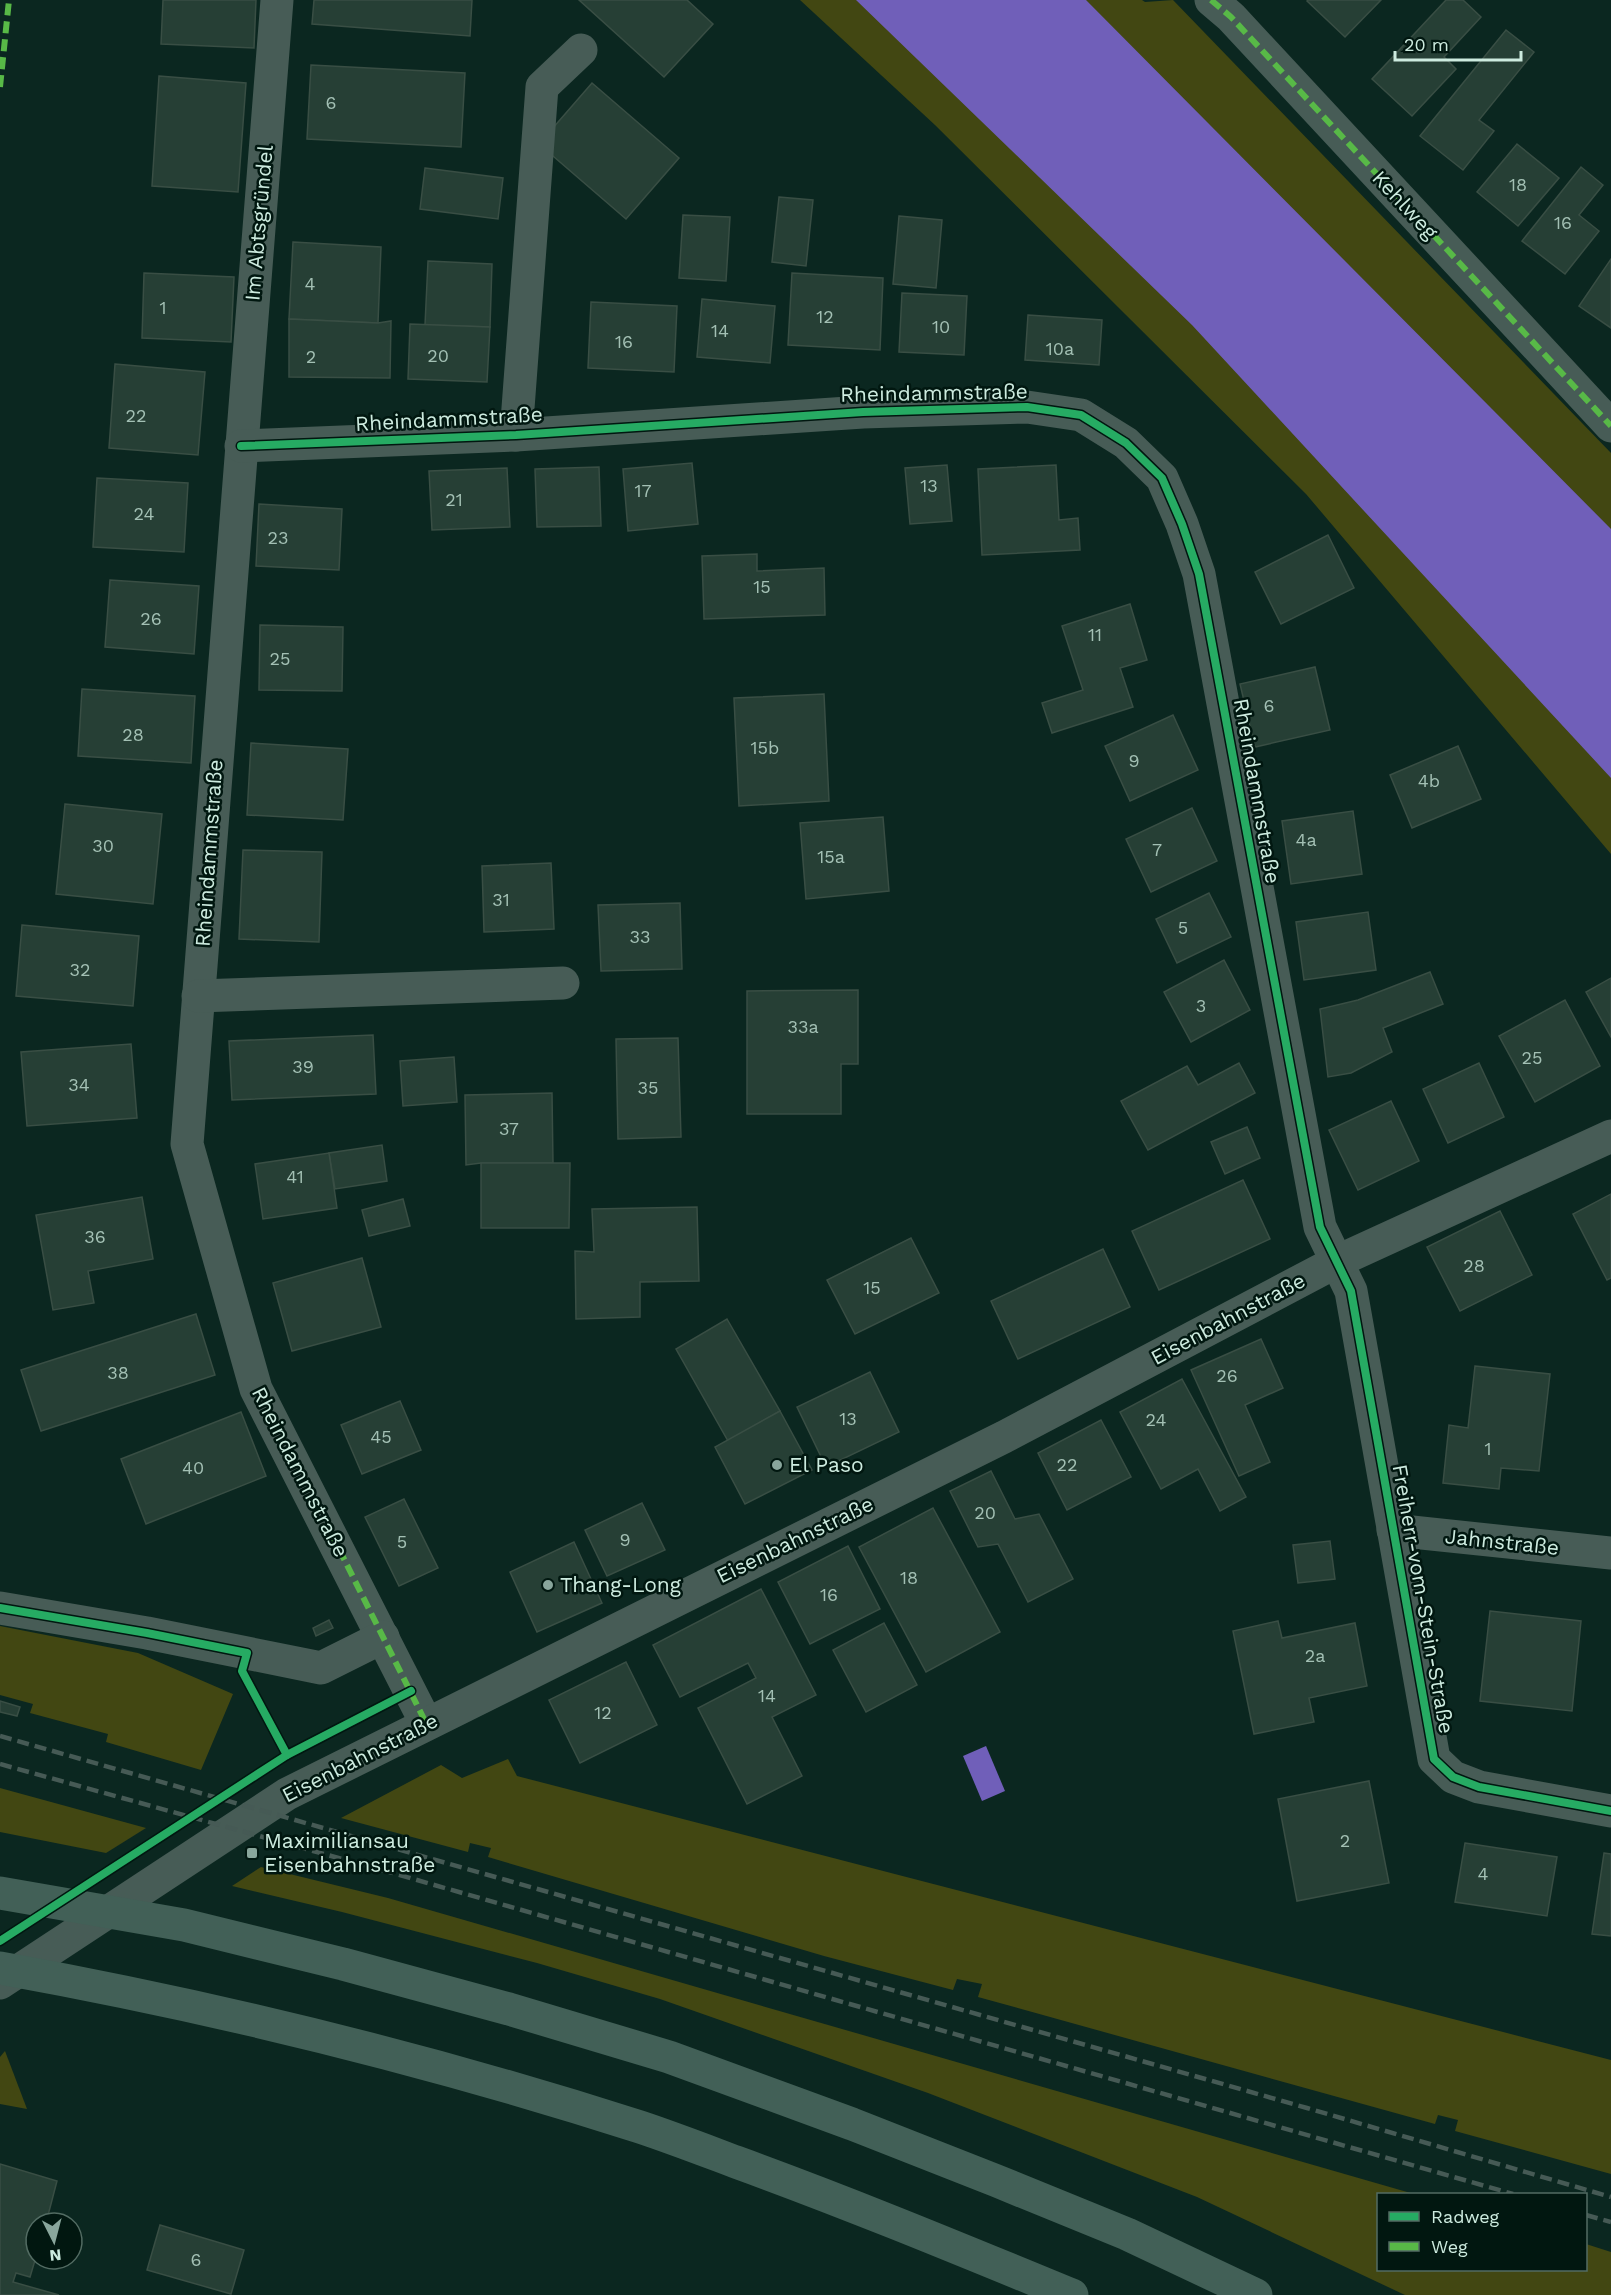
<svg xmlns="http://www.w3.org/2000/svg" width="1611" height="2295" font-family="'Work Sans',sans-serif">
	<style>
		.green { fill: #424712 }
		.water { fill: #705fb9 }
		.building { fill: #263f35; stroke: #394e44; stroke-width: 1.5 }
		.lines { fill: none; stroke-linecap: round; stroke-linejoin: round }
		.minor { stroke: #475c56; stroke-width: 33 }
		.highway { stroke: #426057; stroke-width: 33 }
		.rail { stroke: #465a55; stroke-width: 4.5; stroke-dasharray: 12 6; stroke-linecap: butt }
		.quiet { stroke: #58b947; stroke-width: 6; stroke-dasharray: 12 6; stroke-linecap: butt }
		.cycleway-casing { stroke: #011710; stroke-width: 11 }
		.cycleway { stroke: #26ab63; stroke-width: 8 }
		.poi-dot { fill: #89a69c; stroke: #011710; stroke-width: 2 }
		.labels { text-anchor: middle; stroke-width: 5; stroke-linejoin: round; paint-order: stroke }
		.number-label { font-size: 18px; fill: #a3c0b4 }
		.street-label { font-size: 21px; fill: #cdebdf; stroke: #011710 }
		.poi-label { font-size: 21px; fill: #cdebdf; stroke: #011710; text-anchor: start }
	</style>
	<rect width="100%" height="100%" fill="#0b2720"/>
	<g class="green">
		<polygon points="800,0 1142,0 1145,2 1173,0 1611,453 1611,854 1306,494 935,125"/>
		<polygon points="0,1626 138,1653 233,1694 201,1770 106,1742 108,1734 30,1713 33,1704 0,1695"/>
		<polygon points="508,1759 517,1776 1611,2060 1611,2174 1455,2131 1458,2120 1438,2115 1435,2124 978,1997 982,1984 957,1979 953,1990 824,1956 488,1857 491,1848 470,1843 468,1852 341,1818 441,1765 462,1778"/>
		<polygon points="0,1788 146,1828 106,1853 0,1832"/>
		<polygon points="261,1867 388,1898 1414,2194 1378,2194 1378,2270 1586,2270 1586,2244 1611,2252 1611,2295 1405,2295 1197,2197 928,2093 660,1999 537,1963 342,1912 232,1886"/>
		<polygon points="5,2051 27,2109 0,2104 0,2057"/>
	</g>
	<g class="water">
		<polygon points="856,0 1086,0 1611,529 1611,778 1192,325"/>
		<polygon points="986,1746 1005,1791 982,1801 963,1756"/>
	</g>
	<g class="building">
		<polygon points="163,0 256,0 254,48 161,44"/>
		<polygon points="314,0 472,0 470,36 312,24"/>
		<polygon points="579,0 687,0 713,24 664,77"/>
		<polygon points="1308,0 1381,0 1345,37 1307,1"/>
		<polygon points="1446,0 1463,0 1481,17 1444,57 1456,69 1412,116 1372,79"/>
		<polygon points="1506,30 1534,52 1479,120 1494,131 1463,170 1420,136"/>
		<polygon points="311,65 465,73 461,147 307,139"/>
		<polygon points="159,76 246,83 238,192 152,186"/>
		<polygon points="592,83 679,158 626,219 539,144"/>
		<polygon points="1517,144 1559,178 1518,226 1477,192"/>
		<polygon points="1581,167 1603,185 1579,215 1599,231 1565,274 1522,241"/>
		<polygon points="425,168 503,178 498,219 420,209"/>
		<polygon points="779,197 813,200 806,266 772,262"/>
		<polygon points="683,215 730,217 726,281 679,278"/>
		<polygon points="899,216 942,220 936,288 893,284"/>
		<polygon points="293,242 381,247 378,323 289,319"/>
		<polygon points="1611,259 1611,328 1579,306"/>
		<polygon points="428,261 492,264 490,327 425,325"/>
		<polygon points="144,273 234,277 231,342 142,338"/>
		<polygon points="792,273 883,278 880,350 788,345"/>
		<polygon points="902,293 967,296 964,355 899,352"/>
		<polygon points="702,299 775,306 770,363 697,357"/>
		<polygon points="591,302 677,306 674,372 588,368"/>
		<polygon points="1028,315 1102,320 1099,365 1025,360"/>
		<polygon points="289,319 378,323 391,321 390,378 289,377"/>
		<polygon points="410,324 490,327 487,382 408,379"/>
		<polygon points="115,364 205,372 198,455 109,448"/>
		<polygon points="692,463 698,524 628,531 623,469"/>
		<polygon points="947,465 952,521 910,524 905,468"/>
		<polygon points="1056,465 1059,520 1078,518 1080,550 982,555 978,469"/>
		<polygon points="599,467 601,526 537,527 535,469"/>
		<polygon points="507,468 510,527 432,530 429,471"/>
		<polygon points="97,478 188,483 184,552 93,547"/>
		<polygon points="259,504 342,509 339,570 256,566"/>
		<polygon points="1328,535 1354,588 1281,624 1255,572"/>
		<polygon points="757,554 757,571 824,568 825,615 704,619 702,556"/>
		<polygon points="110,580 199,586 194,654 105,647"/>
		<polygon points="1130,604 1147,660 1120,668 1133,707 1052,733 1042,703 1083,690 1062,626"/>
		<polygon points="260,625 343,627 342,691 259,690"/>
		<polygon points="1315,667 1330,730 1255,747 1240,684"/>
		<polygon points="82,689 195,696 191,763 78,756"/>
		<polygon points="824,694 829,801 739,806 734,698"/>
		<polygon points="1173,715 1198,770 1130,801 1105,746"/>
		<polygon points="251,743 348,749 343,820 247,815"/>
		<polygon points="1458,746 1481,799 1412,828 1390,775"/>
		<polygon points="65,804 162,814 153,904 56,894"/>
		<polygon points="1192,808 1217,861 1151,892 1126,839"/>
		<polygon points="1353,811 1362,874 1291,884 1282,821"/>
		<polygon points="883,817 889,891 806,899 800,823"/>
		<polygon points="243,850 322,852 319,942 239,939"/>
		<polygon points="551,863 554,929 484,932 482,866"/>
		<polygon points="1209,893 1231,937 1177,963 1156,919"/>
		<polygon points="680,903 682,969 601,971 598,905"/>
		<polygon points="1368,912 1376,970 1304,980 1296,922"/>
		<polygon points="22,925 139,936 133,1006 16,996"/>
		<polygon points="1224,960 1250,1010 1191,1042 1164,992"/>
		<polygon points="1430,972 1443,1004 1383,1028 1392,1052 1351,1073 1328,1077 1320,1009 1358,1000"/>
		<polygon points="1611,978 1611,1037 1586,992"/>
		<polygon points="858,990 858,1064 841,1064 841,1114 747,1114 747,991"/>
		<polygon points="1565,1000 1600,1066 1535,1102 1499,1036"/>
		<polygon points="373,1035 376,1094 232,1100 229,1041"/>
		<polygon points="678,1038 681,1137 618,1139 616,1039"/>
		<polygon points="131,1044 137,1118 27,1126 21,1052"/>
		<polygon points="454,1057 457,1102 403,1106 400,1061"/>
		<polygon points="1239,1063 1255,1093 1148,1150 1121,1101 1187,1066 1198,1085"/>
		<polygon points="1479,1063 1504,1117 1448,1143 1423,1089"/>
		<polygon points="552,1093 553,1163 481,1163 466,1165 465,1095"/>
		<polygon points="1391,1101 1419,1161 1358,1190 1329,1130"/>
		<polygon points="1247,1127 1260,1158 1225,1174 1211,1142"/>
		<polygon points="382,1145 387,1181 335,1189 329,1153"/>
		<polygon points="329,1153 337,1208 263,1219 255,1164"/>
		<polygon points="481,1163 570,1163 569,1228 481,1228"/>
		<polygon points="1243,1180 1270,1239 1159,1290 1132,1231"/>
		<polygon points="1611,1194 1611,1278 1607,1280 1573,1214"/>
		<polygon points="142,1197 153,1259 88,1271 94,1303 53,1310 36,1215"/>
		<polygon points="403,1199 410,1226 369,1236 362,1210"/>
		<polygon points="697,1207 699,1281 640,1282 640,1317 576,1319 575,1251 594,1252 592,1209"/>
		<polygon points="1500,1211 1532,1275 1460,1311 1427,1247"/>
		<polygon points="911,1238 939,1293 855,1334 827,1280"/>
		<polygon points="1103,1249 1130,1307 1018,1359 991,1301"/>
		<polygon points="362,1258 381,1327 292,1351 273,1283"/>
		<polygon points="196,1314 215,1375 41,1431 21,1370"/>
		<polygon points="727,1319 780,1411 728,1441 676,1349"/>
		<polygon points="1261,1339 1283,1388 1245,1405 1270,1462 1239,1476 1191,1370"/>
		<polygon points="1475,1366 1550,1374 1539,1471 1501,1468 1499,1489 1443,1483 1449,1425 1468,1428"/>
		<polygon points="870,1372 899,1432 826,1467 797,1407"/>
		<polygon points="1182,1379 1246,1497 1220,1511 1198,1469 1161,1489 1120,1412"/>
		<polygon points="400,1401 421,1450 362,1474 341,1425"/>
		<polygon points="780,1411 812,1470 745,1504 715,1447"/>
		<polygon points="241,1412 266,1476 146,1524 121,1459"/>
		<polygon points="1101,1420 1131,1477 1067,1510 1038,1453"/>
		<polygon points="991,1471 1015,1519 1039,1514 1073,1579 1028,1602 998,1544 978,1547 950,1491"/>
		<polygon points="404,1499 438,1568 399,1586 365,1517"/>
		<polygon points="642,1503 665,1550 607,1576 585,1530"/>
		<polygon points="933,1508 1000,1632 926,1672 859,1547"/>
		<polygon points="1330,1541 1335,1579 1298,1583 1293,1545"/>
		<polygon points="574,1542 602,1603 537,1632 510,1572"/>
		<polygon points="848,1546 880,1609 810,1644 778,1582"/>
		<polygon points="761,1589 816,1695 772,1717 802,1776 747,1804 698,1708 756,1678 748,1663 680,1697 653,1645"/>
		<polygon points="1490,1611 1581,1621 1572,1711 1480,1701"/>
		<polygon points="329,1620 333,1628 316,1636 313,1628"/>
		<polygon points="1278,1621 1282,1638 1355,1623 1367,1686 1309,1698 1314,1722 1254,1734 1233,1631"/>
		<polygon points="884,1623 917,1685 866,1712 833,1650"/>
		<polygon points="626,1662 657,1725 580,1763 549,1700"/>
		<polygon points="0,1701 20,1707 17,1716 0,1712"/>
		<polygon points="1369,1781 1389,1883 1297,1901 1278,1799"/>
		<polygon points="1465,1843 1557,1857 1547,1916 1455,1902"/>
		<polygon points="1604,1853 1611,1854 1611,1936 1592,1934"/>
		<polygon points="0,2164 57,2181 46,2223 36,2223 36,2257 30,2277 16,2273 13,2282 59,2295 0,2295"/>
		<polygon points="160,2225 244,2250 231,2294 147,2270"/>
	</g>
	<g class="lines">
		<g class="minor">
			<polyline points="277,0 187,1144 256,1389 426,1723"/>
			<polyline points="1211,0 1231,17 1611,426"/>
			<polyline points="516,435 542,87 581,50"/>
			<polyline points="241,446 516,435 863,412 1027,407 1081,415 1126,443 1162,478 1182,524 1199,574 1320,1227 1351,1291 1434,1759 1453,1777 1479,1787 1611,1811"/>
			<polyline points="198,996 563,983"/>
			<polyline points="1393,1530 1611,1553"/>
			<polyline points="0,1608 147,1633 321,1668 383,1637"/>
			<polyline points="0,1983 287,1794 1004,1437 1338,1261 1611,1136"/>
		</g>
		<g class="highway">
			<polyline points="0,1893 184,1925 343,1964 509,2009 669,2057 852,2124 997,2181 1127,2234 1256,2295"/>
			<path d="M 0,1968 C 216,2007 431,2060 640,2127 C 673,2138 704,2150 736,2162 C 849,2203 960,2249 1072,2295"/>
		</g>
		<g class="rail">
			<polyline points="0,1736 1307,2108 1611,2197"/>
			<polyline points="0,1764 396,1874 1513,2194"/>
			<polyline points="1586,2215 1611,2222"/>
		</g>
		<g class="quiet">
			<polyline points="1211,0 1231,17 1611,426"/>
			<polyline points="0,87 9,0"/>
			<polyline points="331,1533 426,1723"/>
		</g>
		<defs>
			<g id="cycleway">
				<polyline points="241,446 516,435 863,412 1027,407 1081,415 1126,443 1162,478 1182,524 1199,574 1320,1227 1351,1291 1434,1759 1453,1777 1479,1787 1611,1811"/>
				<polyline points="0,1608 147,1633 247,1653 242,1671 287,1755"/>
				<polyline points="0,1941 287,1755 411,1691"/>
			</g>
		</defs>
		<use href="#cycleway" class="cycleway-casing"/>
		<use href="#cycleway" class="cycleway"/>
	</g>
	<g class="poi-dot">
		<circle cx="777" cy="1465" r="6"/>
		<circle cx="548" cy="1585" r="6"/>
		<rect x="246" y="1847" width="12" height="12" rx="3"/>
	</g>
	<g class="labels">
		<g class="number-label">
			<text x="331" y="109">6</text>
			<text x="1518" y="191">18</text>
			<text x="1563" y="229">16</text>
			<text x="310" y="290">4</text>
			<text x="163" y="314">1</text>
			<text x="825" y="323">12</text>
			<text x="941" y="333">10</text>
			<text x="720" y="337">14</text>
			<text x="624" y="348">16</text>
			<text x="1060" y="355">10a</text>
			<text x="438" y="362">20</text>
			<text x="311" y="363">2</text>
			<text x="136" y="422">22</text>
			<text x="929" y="492">13</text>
			<text x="643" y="497">17</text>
			<text x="454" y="506">21</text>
			<text x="144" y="520">24</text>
			<text x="278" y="544">23</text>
			<text x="762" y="593">15</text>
			<text x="151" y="625">26</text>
			<text x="1095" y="641">11</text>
			<text x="280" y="665">25</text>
			<text x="1269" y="712">6</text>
			<text x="133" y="741">28</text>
			<text x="765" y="754">15b</text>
			<text x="1134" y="767">9</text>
			<text x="1429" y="787">4b</text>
			<text x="1306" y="846">4a</text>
			<text x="103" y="852">30</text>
			<text x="1157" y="856">7</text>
			<text x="831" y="863">15a</text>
			<text x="501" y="906">31</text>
			<text x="1183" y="934">5</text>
			<text x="640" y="943">33</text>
			<text x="80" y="976">32</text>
			<text x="1201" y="1012">3</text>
			<text x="803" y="1033">33a</text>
			<text x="1532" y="1064">25</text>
			<text x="303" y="1073">39</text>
			<text x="79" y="1091">34</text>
			<text x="648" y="1094">35</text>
			<text x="509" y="1135">37</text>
			<text x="295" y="1183">41</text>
			<text x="95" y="1243">36</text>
			<text x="1474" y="1272">28</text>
			<text x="872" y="1294">15</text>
			<text x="118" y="1379">38</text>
			<text x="1227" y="1382">26</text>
			<text x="848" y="1425">13</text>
			<text x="1156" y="1426">24</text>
			<text x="381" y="1443">45</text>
			<text x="1488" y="1455">1</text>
			<text x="1067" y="1471">22</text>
			<text x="193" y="1474">40</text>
			<text x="985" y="1519">20</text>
			<text x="625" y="1546">9</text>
			<text x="402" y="1548">5</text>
			<text x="909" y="1584">18</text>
			<text x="829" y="1601">16</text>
			<text x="1315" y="1662">2a</text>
			<text x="767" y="1702">14</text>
			<text x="603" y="1719">12</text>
			<text x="1345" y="1847">2</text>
			<text x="1483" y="1880">4</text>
			<text x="196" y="2266">6</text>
		</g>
		<g class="street-label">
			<text transform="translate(1405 205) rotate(47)" y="7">Kehlweg</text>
			<text transform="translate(259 223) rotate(-85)" y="7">Im Abtsgründel</text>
			<text transform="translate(934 393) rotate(-1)" y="7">Rheindammstraße</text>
			<text transform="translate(449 419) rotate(-3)" y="7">Rheindammstraße</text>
			<text transform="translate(1257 791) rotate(80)" y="7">Rheindammstraße</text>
			<text transform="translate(209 853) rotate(-86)" y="7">Rheindammstraße</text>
			<text transform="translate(1228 1319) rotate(-28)" y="7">Eisenbahnstraße</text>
			<text transform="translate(300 1472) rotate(63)" y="7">Rheindammstraße</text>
			<text transform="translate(795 1540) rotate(-26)" y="7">Eisenbahnstraße</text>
			<text transform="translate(1502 1542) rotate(6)" y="7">Jahnstraße</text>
			<text transform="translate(1423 1599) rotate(80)" y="7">Freiherr-vom-Stein-Straße</text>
			<text transform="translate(360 1758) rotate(-27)" y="7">Eisenbahnstraße</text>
		</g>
		<g class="poi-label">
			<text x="789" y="1472">El Paso</text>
			<text x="560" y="1592">Thang-Long</text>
			<text x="264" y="1848">Maximiliansau<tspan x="264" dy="24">Eisenbahnstraße</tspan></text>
		</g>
	</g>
	<rect x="1377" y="2193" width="210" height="78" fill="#011710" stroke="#536c63" stroke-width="1.5"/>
	<rect x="1389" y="2212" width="30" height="9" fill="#26ab63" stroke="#536c63" stroke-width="1.5"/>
	<text x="1431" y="2223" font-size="18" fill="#cdebdf">Radweg</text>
	<rect x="1389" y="2242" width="30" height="9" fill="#58b947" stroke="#536c63" stroke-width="1.5"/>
	<text x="1431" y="2253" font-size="18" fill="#cdebdf">Weg</text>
	<g transform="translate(54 2241) rotate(174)"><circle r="28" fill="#011710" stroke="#536c63" stroke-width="1.5"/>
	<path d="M0-4.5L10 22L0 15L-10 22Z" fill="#89a69c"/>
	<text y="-9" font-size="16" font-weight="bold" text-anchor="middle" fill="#cdebdf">N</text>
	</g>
	<path d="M1395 51v9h126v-9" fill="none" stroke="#cdebdf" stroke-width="3"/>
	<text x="1404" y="51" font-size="18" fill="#cdebdf" stroke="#011710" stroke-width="4.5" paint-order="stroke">20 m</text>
</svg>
